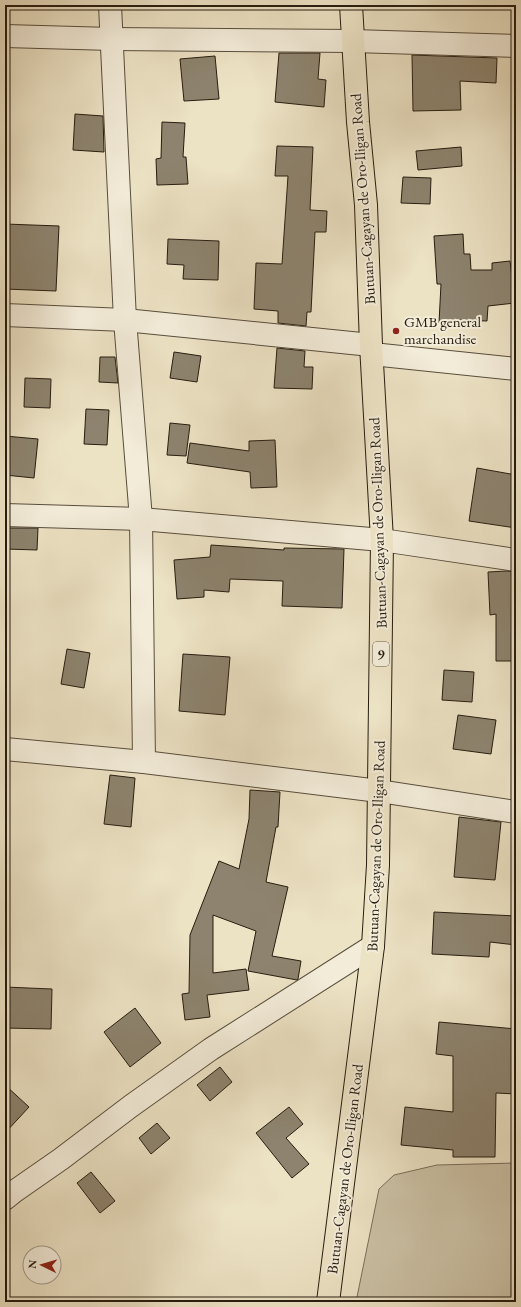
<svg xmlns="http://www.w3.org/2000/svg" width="521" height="1307" font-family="'EB Garamond',serif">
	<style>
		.green { fill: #cbc1a5; stroke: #796f5a }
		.building { fill: #8d836e; stroke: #271d10 }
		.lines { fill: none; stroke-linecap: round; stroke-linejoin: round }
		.minor-casing { stroke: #584e3d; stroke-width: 24 }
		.trunk-casing { stroke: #271d10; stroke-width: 24 }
		.minor { stroke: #f3ecd9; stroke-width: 22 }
		.trunk { stroke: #ece2c4; stroke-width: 22 }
		.poi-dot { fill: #8f2418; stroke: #f3ecd9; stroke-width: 1.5 }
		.labels { text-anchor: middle; stroke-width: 4; stroke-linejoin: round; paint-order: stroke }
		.shield { fill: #f3ecd9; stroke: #645b4c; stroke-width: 1 }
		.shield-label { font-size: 14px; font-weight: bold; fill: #271d10 }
		.street-label { font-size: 15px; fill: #271d10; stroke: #f3ecd9 }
		.poi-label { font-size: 15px; fill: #271d10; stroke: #f3ecd9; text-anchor: start }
	</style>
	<rect width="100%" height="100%" fill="#ece2c4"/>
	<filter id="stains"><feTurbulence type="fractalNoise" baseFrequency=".005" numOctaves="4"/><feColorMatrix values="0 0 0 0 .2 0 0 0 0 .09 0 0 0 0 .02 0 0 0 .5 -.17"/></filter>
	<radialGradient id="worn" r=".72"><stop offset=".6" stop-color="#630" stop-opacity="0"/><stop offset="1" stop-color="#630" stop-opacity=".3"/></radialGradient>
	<polygon class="green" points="516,1163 516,1302 356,1302 379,1189 394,1175 437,1165"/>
	<g class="building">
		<polygon points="279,53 320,53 318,79 326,80 324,107 275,102"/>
		<polygon points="412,55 497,58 496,83 460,81 461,110 413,111"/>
		<polygon points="215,56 219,99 184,101 180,59"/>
		<polygon points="75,114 103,116 104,152 73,150"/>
		<polygon points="162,122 185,123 183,157 186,157 188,184 157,185 156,159 161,158"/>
		<polygon points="277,146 313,147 310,210 327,211 326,232 315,232 311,312 307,312 306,326 278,323 278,311 254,309 256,263 282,264 288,176 275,176"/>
		<polygon points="461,147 462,166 418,170 416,151"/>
		<polygon points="403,177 431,178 430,204 401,203"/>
		<polygon points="5,224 59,226 56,291 5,289"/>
		<polygon points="463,234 464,254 470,254 471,270 492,270 492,263 510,261 515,303 488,306 487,321 458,320 458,324 439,323 441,284 437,284 434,236"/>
		<polygon points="168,239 219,241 218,280 183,279 184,265 167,264"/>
		<polygon points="277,348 305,351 304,367 313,367 312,389 274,388"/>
		<polygon points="174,352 201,356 197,382 170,378"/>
		<polygon points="100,357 115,357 118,383 99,382"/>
		<polygon points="25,378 51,379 50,408 24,407"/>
		<polygon points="86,409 109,410 107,445 84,444"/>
		<polygon points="170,423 190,425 186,456 167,455"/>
		<polygon points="5,436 38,439 34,478 5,475"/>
		<polygon points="275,440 277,487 251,488 250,472 187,463 190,443 249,451 249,441"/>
		<polygon points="477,468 516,475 516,528 469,521"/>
		<polygon points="6,528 38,528 37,550 6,549"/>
		<polygon points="211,545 284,550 284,548 344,549 342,608 282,606 283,581 230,579 229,592 204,590 204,597 177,599 174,560 210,557"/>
		<polygon points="506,571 516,572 516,661 496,661 496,614 490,615 488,572"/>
		<polygon points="67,649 90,653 84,688 61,684"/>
		<polygon points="183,654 230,657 225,715 179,711"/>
		<polygon points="444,670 474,672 472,702 442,700"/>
		<polygon points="458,715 496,720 491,754 453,749"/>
		<polygon points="110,775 135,778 131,827 104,824"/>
		<polygon points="250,790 280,792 278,827 276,827 266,882 288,887 272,956 301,961 298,979 297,980 248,971 256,931 213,915 213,973 246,969 249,990 207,995 210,1017 185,1020 182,994 189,993 190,935 219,861 239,869 249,819"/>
		<polygon points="459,817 501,822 495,880 454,877"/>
		<polygon points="434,912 516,916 516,945 490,942 489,957 432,954"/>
		<polygon points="5,987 52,989 51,1029 5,1028"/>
		<polygon points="135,1008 161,1043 130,1067 104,1032"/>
		<polygon points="439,1022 516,1029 516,1094 496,1093 495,1157 453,1157 453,1150 401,1145 405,1107 453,1112 453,1056 436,1054"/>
		<polygon points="220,1067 232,1082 210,1101 197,1085"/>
		<polygon points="5,1085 29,1107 5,1133"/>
		<polygon points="289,1107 303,1124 286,1138 309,1164 292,1178 256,1133"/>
		<polygon points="157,1123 170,1138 151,1154 139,1138"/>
		<polygon points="91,1172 115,1201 100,1213 77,1183"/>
	</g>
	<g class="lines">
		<defs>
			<g id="minor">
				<polyline points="110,5 125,320 141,519 144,762"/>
				<polyline points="5,36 112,39 353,41 516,46"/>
				<polyline points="5,315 125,320 371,345"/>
				<polyline points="372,354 516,369"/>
				<polyline points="5,515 141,519 382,540 516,560"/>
				<polyline points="5,749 144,762 379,791 516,812"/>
				<polyline points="5,1199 15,1191 61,1159 131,1106 211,1049 373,946"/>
			</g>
			<polyline id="trunk" points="328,1302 373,946 378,865 382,540 371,345 366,205 358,122 351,5"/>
		</defs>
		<use href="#minor" class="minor-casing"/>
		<use href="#trunk" class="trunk-casing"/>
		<use href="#minor" class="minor"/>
		<use href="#trunk" class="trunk"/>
	</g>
	<circle class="poi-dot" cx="396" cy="331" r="4"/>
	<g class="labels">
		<rect class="shield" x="373" y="642" width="16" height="24" rx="3"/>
		<g class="shield-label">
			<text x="381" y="659">9</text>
		</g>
		<g class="street-label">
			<text transform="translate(363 199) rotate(-94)" y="5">Butuan-Cagayan de Oro-Iligan Road</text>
			<text transform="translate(378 523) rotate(-92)" y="5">Butuan-Cagayan de Oro-Iligan Road</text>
			<text transform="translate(376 846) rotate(-88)" y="5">Butuan-Cagayan de Oro-Iligan Road</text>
			<text transform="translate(345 1169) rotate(-83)" y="5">Butuan-Cagayan de Oro-Iligan Road</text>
		</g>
		<g class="poi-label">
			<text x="404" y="327">GMB general<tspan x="404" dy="17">marchandise</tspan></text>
		</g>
	</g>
	<rect width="521" height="1307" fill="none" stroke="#ece2c4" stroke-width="20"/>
	<rect x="6" y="6" width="509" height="1295" fill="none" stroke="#271d10" stroke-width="2"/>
	<rect x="10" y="10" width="501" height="1287" fill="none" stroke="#271d10"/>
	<g transform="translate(42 1265) rotate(275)"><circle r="19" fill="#f3ecd9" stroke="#a19989"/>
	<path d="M0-3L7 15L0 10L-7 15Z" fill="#8f2418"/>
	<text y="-6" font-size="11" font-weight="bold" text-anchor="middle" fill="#271d10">N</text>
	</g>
	<rect width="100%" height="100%" filter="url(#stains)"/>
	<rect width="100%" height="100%" fill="url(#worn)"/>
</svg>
